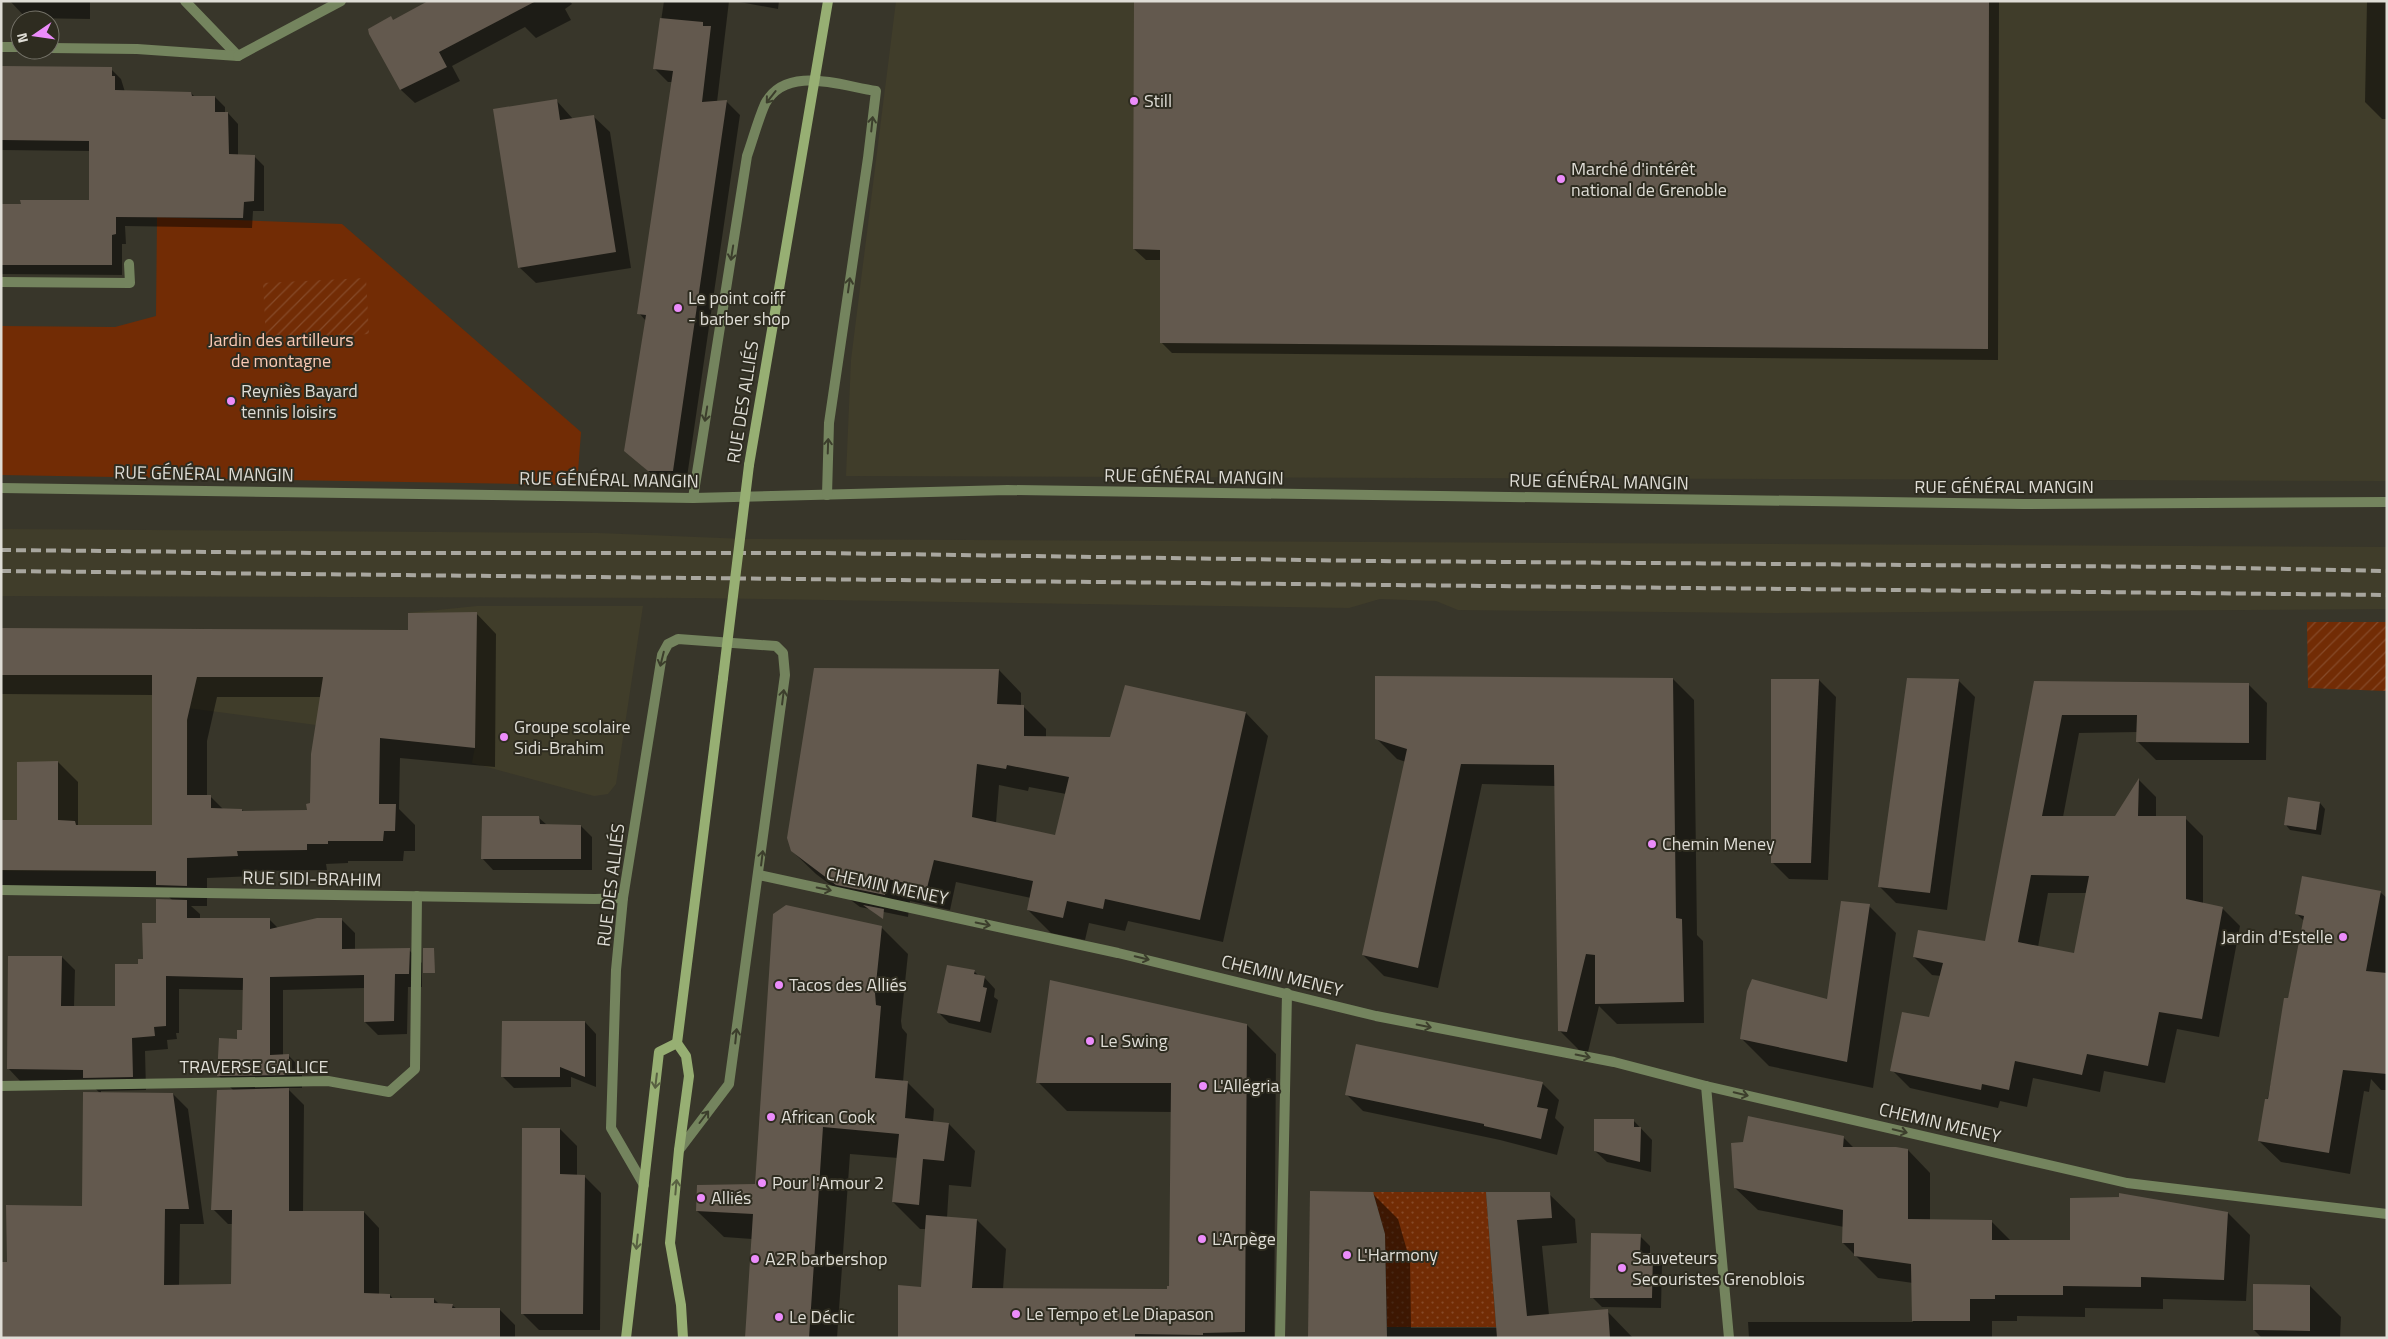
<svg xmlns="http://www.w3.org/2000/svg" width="2388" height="1339" font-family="'Titillium Web',sans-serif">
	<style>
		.built { fill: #403d2a }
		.grass { fill: url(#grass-dots) }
		.park { fill: #722c05 }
		.garden { fill: url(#garden-furrows) }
		.shadow { fill: #0007; fill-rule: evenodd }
		.building { fill: #63594e; fill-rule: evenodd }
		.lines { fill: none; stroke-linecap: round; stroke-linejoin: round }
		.pedestrian { stroke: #74845e; stroke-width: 10 }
		.minor { stroke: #74845e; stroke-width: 10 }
		.secondary { stroke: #97af73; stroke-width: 10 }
		.rail { stroke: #a8a69e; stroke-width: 4; stroke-dasharray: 10 5; stroke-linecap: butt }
		.secondary-bridge { stroke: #97af73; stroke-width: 10 }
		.oneway { stroke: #3c3e2c }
		.oneway2 { stroke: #586041 }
		.poi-dot { fill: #ec8cfb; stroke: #2e2c20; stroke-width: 2 }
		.labels { text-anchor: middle; stroke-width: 4; stroke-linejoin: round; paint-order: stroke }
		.poi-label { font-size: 18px; fill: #dfddd6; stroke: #2e2c20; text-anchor: start }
		.park-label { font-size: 18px; fill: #fbcab5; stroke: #2e2c20 }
		.street-label { font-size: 18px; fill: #dfddd6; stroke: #2e2c20 }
	</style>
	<defs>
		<pattern id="grass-dots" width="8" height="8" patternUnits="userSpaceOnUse" patternTransform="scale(1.25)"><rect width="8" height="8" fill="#722c05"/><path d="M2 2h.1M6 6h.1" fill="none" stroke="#864a29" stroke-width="1.8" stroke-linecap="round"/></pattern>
		<pattern id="garden-furrows" width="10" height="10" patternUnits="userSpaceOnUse" patternTransform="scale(1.25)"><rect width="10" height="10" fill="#722c05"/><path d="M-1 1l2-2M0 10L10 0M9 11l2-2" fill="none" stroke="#864a29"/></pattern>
	</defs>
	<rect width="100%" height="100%" fill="#38362a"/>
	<g class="built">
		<polygon points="896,1 2387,1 2387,481 846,476 851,360"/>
		<polygon points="1,529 598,533 745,539 2387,547 2387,609 1773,613 1458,610 1436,601 1380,599 1349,608 694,598 1,596"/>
		<polygon points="477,606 643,606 616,784 608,794 594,796 472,763 475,747 410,741 316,725 188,708 187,872 1,871 1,628 408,630 408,613"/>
	</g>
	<polygon class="grass" points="1373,1192 1486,1192 1496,1327 1387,1327 1385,1234"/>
	<polygon class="park" points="157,217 342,224 581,432 577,485 1,475 1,326 115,327 156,316"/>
	<g class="garden">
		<polygon points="366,278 369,334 266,340 263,283"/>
		<polygon points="2307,622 2387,622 2387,691 2308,688"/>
	</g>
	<g class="shadow">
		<polygon points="10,1 90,1 90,19 26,18"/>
		<polygon points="432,1 570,1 572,4 565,9 571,20 536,38 525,27 452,66 460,81 415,103 401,90 370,34"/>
		<polygon points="664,1 729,1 717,102 727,102 740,115 686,484 663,484 626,451 646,321 639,313 672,82 668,82 654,68"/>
		<polygon points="734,1 779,1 778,9"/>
		<polygon points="1136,1 1999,1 1998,360 1172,353 1161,342 1161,260 1146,260 1134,249"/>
		<polygon points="2367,1 2387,1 2387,119 2382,119 2365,102"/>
		<polygon points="1,68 111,69 121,79 125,92 191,93 195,97 215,97 225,107 225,114 228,113 238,124 238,156 254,156 264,166 264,211 253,211 252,228 125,226 126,244 122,244 122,275 1,274 1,205 90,201 90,151 1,150"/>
		<polygon points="556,100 573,119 593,116 610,132 631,268 536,283 519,267"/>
		<path d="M 476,613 L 496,634 L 495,767 L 400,758 L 399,809 L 415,825 L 415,851 L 404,851 L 403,861 L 348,861 L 348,863 L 326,864 L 327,870 L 256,871 L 257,876 L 207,878 L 207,906 L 191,906 L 200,914 L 200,919 L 269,919 L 278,928 L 342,920 L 355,933 L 355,950 L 409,950 L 422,963 L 422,987 L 408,987 L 407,1034 L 378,1035 L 365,1022 L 365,988 L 283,990 L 283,1056 L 289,1056 L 302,1069 L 302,1088 L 287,1088 L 304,1105 L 303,1212 L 364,1212 L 379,1228 L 379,1295 L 390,1295 L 394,1300 L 434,1299 L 440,1305 L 452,1305 L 457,1309 L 500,1310 L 515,1325 L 515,1338 L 1,1338 L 8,1263 L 83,1207 L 100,1093 L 89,1083 L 21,1082 L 8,1068 L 62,957 L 75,970 L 74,1007 L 116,1007 L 144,960 L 158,924 L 173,901 L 163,891 L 1,890 L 1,822 L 19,821 L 58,762 L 78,782 L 78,825 L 153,827 L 153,695 L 1,694 L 1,629 L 410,631 ZM 217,697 L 321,697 L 311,805 L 308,811 L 244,812 L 242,810 L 224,810 L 210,796 L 207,796 L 207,741 ZM 179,989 L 244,990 L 243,1031 L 218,1075 L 234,1091 L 213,1209 L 228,1224 L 233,1224 L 232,1285 L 179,1286 L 180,1224 L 204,1224 L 188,1109 L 173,1094 L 101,1093 L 101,1091 L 146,1090 L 145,1051 L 168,1049 L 167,1040 L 177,1039 L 176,1033 L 179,1033 Z"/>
		<path d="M 999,670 L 1021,693 L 1021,706 L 1023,706 L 1046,729 L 1046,738 L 1111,738 L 1126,687 L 1246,713 L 1268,736 L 1223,942 L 1128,921 L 1125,931 L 1089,923 L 1085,940 L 1051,933 L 1028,910 L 1031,898 L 956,882 L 950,910 L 910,901 L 908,917 L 860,907 L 816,874 L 792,851 ZM 999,785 L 1028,791 L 1029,787 L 1066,794 L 1055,837 L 996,823 Z"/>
		<polygon points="1673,679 1694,700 1697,935 1703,941 1704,1023 1617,1024 1599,1006 1588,1052 1580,1051 1559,1030 1555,786 1482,784 1438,988 1384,976 1363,955 1406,762 1397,759 1376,738"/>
		<polygon points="1819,680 1836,697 1828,880 1789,879 1772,862"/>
		<polygon points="1959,681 1975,697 1947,910 1896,903 1879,886"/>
		<path d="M 2035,683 L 2249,685 L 2267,703 L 2266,760 L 2156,760 L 2138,742 L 2138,732 L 2079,733 L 2063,817 L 2116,817 L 2139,780 L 2156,797 L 2156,817 L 2185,818 L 2203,836 L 2203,904 L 2222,908 L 2240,926 L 2219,1037 L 2177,1029 L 2165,1083 L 2104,1071 L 2100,1092 L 2033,1078 L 2027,1107 L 2000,1101 L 1998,1108 L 1910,1088 L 1892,1070 L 1930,1019 L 1941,976 L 1932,975 L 1914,957 L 1986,943 ZM 2048,893 L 2087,893 L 2075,954 L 2038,947 Z"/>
		<polygon points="2320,803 2325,809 2321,835 2290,830 2285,824"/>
		<polygon points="538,817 547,825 581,826 592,837 592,870 493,870 482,858"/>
		<polygon points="2380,892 2387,898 2387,1090 2381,1090 2371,1079 2369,1092 2364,1091 2350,1174 2281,1162 2259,1141 2304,921 2297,914"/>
		<polygon points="1869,906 1896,933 1873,1088 1769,1066 1742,1039 1828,1000"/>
		<polygon points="881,927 908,954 901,1021 902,1028 907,1034 903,1082 907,1082 934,1109 933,1122 949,1124 975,1151 971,1187 949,1185 947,1218 977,1220 1006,1249 1003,1289 1168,1290 1170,1287 1172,1112 1067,1111 1038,1082 1247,1025 1276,1054 1274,1338 899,1338 923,1289 927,1229 920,1229 893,1202 898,1158 850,1154 837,1338 747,1338 752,1239 724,1237 697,1211 756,1185"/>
		<polygon points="974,971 979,976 984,977 995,989 994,997 998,1000 991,1033 949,1023 938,1012"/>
		<polygon points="585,1022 596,1034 596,1087 571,1077 571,1087 514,1088 502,1076"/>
		<polygon points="1357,1045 1543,1084 1559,1100 1555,1118 1564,1127 1557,1155 1500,1140 1363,1111 1347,1095"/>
		<polygon points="1633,1120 1652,1140 1651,1172 1607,1162 1595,1151"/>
		<polygon points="560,1129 577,1146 577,1176 584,1176 601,1193 600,1330 539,1330 522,1313"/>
		<polygon points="1843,1137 1854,1148 1908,1150 1930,1173 1930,1220 1991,1221 2011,1241 2071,1241 2228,1213 2250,1235 2246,1301 2163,1299 2163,1309 2085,1308 2085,1317 2017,1316 2017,1321 1992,1321 1992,1338 1749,1338 1748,1322 1913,1322 1913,1283 1878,1278 1843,1243 1844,1227 1758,1210 1735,1188"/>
		<polygon points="1372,1193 1398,1219 1410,1261 1411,1328 1498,1328 1487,1194 1549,1194 1575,1219 1577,1243 1542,1246 1549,1315 1607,1311 1633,1338 1309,1338"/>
		<polygon points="1640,1236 1650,1246 1650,1254 1662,1265 1661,1308 1602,1307 1592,1297"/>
		<polygon points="2310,1286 2341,1317 2340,1338 2262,1338 2254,1330"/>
	</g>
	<g class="building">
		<polygon points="428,1 536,1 439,52 447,67 400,90 369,34 368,29 391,16 393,20"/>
		<polygon points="1134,1 1989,1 1988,349 1160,343 1160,250 1133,249"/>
		<polygon points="660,18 703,22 703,26 711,26 702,102 727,100 673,471 648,471 624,451 646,315 637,314 673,71 653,69"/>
		<polygon points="1,66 112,67 112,76 115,76 115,90 191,92 192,96 215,96 215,112 228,112 229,154 255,155 254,201 244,202 243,218 116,217 116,234 112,235 112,265 1,265 1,204 21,204 20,200 89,200 89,141 1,140"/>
		<polygon points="557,99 560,120 594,115 616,252 518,268 493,109"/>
		<path d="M 477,612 L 475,748 L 380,738 L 379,804 L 396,804 L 395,831 L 384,831 L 383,841 L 328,841 L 328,844 L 307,844 L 307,850 L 237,851 L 238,856 L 187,858 L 187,886 L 156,885 L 156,871 L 1,870 L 1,820 L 17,820 L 17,762 L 58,761 L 58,820 L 75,821 L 76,825 L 152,825 L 152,675 L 1,675 L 1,628 L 408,630 L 408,613 ZM 197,677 L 323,677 L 311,754 L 310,803 L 306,804 L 307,810 L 242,811 L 242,809 L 211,808 L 211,795 L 187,795 L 187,720 Z"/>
		<path d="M 814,668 L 999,669 L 997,704 L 1024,705 L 1024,736 L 1110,737 L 1125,685 L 1246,712 L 1200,920 L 1105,899 L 1103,909 L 1067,901 L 1063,918 L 1027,910 L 1033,881 L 934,860 L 927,888 L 888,879 L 885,895 L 836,885 L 791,851 L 787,838 ZM 977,764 L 1006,769 L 1007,765 L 1069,777 L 1055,835 L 972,817 Z"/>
		<polygon points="1375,676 1673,678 1676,918 1682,919 1684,1002 1595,1004 1595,955 1586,954 1567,1032 1558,1031 1554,765 1461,764 1418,968 1362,955 1407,749 1375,739"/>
		<polygon points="1907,678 1959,679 1930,893 1878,887"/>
		<polygon points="1771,679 1819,679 1811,863 1771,863"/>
		<path d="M 2034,681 L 2249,683 L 2249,743 L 2136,742 L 2137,715 L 2062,715 L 2042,816 L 2115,816 L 2139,778 L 2138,816 L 2186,816 L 2186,899 L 2223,907 L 2202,1019 L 2159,1012 L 2148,1066 L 2087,1054 L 2082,1075 L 2015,1061 L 2009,1090 L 1982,1084 L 1981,1090 L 1890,1071 L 1902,1012 L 1929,1017 L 1943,963 L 1913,957 L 1918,930 L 1985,941 ZM 2031,875 L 2089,876 L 2074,953 L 2018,942 Z"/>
		<polygon points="2288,797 2320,802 2316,830 2284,825"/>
		<polygon points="482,816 539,816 540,824 581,825 581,859 481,859"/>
		<polygon points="2302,876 2381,891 2366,971 2387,973 2387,1074 2343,1070 2329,1153 2258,1141 2265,1099 2268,1099 2284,998 2288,998 2304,916 2295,914"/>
		<polygon points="156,899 187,900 187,918 270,918 270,929 317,918 342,918 342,949 410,948 409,974 395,974 394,1021 364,1022 364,975 270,977 270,1055 289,1054 289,1075 217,1076 219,1038 237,1039 237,1030 242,1030 243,978 166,976 166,1026 154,1027 155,1036 132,1038 133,1077 83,1078 83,1070 7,1069 8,956 62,956 61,1006 115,1006 115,964 138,964 138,959 143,959 142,923 156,923"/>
		<polygon points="1841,901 1870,904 1847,1062 1740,1039 1747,991 1752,979 1827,999"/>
		<polygon points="786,905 882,926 875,993 876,1005 881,1006 875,1078 908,1081 905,1118 949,1123 944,1161 923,1159 919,1205 892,1202 899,1134 823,1127 809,1338 745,1338 753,1214 696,1211 697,1185 755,1184 773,914"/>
		<polygon points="863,905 884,909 883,919"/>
		<polygon points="423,948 434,948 435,973 423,973"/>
		<polygon points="947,965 975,970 974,974 985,976 983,987 987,988 980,1022 937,1013"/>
		<polygon points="1050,980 1247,1024 1245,1332 1203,1333 1203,1335 1135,1334 1135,1338 898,1338 898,1285 921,1287 926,1215 977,1219 972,1288 1167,1289 1167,1286 1169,1286 1171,1083 1036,1083"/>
		<polygon points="502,1021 585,1021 585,1077 560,1067 560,1077 501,1077"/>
		<polygon points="1356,1044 1543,1082 1537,1107 1548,1109 1541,1139 1484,1126 1484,1124 1345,1095"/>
		<polygon points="289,1088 289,1211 364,1211 364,1293 390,1294 390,1298 434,1298 434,1303 453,1304 452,1308 500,1308 500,1337 1,1338 1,1262 7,1262 6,1205 82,1206 83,1092 173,1093 189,1209 165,1209 164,1285 231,1284 232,1210 211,1210 217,1090"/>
		<polygon points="1748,1116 1844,1136 1843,1147 1896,1147 1908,1149 1908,1219 1992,1220 1992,1240 2070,1240 2070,1198 2119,1197 2119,1193 2228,1212 2224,1280 2141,1277 2141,1287 2063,1286 2063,1295 1995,1295 1995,1299 1970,1299 1970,1321 1912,1321 1911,1264 1854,1256 1854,1243 1842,1243 1843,1210 1734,1188 1731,1143 1743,1142"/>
		<polygon points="1594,1119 1634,1119 1634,1127 1641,1127 1640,1162 1594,1151"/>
		<polygon points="522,1128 560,1128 560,1174 585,1175 583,1314 521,1314"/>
		<polygon points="1310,1191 1373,1192 1385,1234 1387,1338 1308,1338"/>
		<polygon points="1486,1192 1550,1192 1552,1218 1517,1220 1527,1316 1608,1309 1610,1338 1497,1338"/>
		<polygon points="1591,1233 1641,1234 1640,1253 1653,1253 1652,1298 1590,1298"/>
		<polygon points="2253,1284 2310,1285 2310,1331 2253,1330"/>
	</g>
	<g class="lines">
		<polyline class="pedestrian" points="1280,1338 1287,993"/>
		<g class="minor">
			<polyline points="185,1 238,56"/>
			<polyline points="1,47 20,47"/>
			<polyline points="50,48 137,49 238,56"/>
			<polyline points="238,56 341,1"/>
			<polyline points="1,282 130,283 129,264"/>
			<polyline points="1,488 693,498 1008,490 2023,504 2387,502"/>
			<path d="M 693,498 L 747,156 C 753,139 758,120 765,104 C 786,64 841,86 876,91 L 868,158 L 829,423 L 827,495"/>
			<polyline points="759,875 1118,953 1376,1016 1614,1062 1706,1086 2127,1183 2387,1214"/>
			<polyline points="1,890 595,899 623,898"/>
			<polyline points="1,1086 328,1081 389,1092 415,1069 417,896"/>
			<polyline points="1706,1086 1729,1338"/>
			<polyline points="644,1185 611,1128 616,970 623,898 662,655 668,644 678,639 776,646 783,653 785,675 729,1084 679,1150"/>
		</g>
		<g class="secondary">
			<polyline points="749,465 828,1"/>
			<polyline points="626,1338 659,1052 677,1043"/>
			<polyline points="683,1338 681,1305 670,1243 679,1150 689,1076 686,1056 677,1043 723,678"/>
		</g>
		<g class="rail">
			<polyline points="1,550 321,553 822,553 1373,561 2190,567 2387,571"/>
			<polyline points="1,571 2387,595"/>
		</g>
		<polyline class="secondary-bridge" points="723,678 749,465"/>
	</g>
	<defs><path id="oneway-shaft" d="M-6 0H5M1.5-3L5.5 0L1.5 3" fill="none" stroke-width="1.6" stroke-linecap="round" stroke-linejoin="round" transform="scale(1.25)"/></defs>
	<g class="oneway">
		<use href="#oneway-shaft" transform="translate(771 97) rotate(128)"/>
		<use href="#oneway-shaft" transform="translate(872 124) rotate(-84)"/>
		<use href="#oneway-shaft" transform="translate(732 253) rotate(99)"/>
		<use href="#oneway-shaft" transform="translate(849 285) rotate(-82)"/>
		<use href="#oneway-shaft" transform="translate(706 414) rotate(99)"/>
		<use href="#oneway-shaft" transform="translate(828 446) rotate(-88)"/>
		<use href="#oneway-shaft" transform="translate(662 659) rotate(104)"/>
		<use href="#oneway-shaft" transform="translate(783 697) rotate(-83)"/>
		<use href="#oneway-shaft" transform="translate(762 858) rotate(-83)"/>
		<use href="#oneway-shaft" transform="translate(824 889) rotate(12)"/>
		<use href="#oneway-shaft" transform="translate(983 924) rotate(12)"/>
		<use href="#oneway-shaft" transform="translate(1142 958) rotate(13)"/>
		<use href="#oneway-shaft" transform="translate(1424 1026) rotate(11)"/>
		<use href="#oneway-shaft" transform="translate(736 1036) rotate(-84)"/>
		<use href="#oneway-shaft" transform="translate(1583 1056) rotate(11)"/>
		<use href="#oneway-shaft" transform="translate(1741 1094) rotate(13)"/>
		<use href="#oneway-shaft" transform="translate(704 1117) rotate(-53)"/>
		<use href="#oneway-shaft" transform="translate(1900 1131) rotate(13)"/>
	</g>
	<g class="oneway2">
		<use href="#oneway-shaft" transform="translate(656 1081) rotate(97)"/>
		<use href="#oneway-shaft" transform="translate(676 1187) rotate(-85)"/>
		<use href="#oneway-shaft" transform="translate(637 1242) rotate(96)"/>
	</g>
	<g class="poi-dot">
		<circle cx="1134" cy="101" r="5"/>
		<circle cx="1561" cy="179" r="5"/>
		<circle cx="678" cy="308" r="5"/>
		<circle cx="231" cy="401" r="5"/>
		<circle cx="504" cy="737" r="5"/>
		<circle cx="1652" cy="844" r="5"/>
		<circle cx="2343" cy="937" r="5"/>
		<circle cx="779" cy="985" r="5"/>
		<circle cx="1090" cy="1041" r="5"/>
		<circle cx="1203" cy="1086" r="5"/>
		<circle cx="771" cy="1117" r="5"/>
		<circle cx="762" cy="1183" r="5"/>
		<circle cx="701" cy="1198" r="5"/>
		<circle cx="1202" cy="1239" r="5"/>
		<circle cx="1347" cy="1255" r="5"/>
		<circle cx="755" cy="1259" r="5"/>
		<circle cx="1622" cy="1268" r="5"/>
		<circle cx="1016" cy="1314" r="5"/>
		<circle cx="779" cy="1317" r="5"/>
	</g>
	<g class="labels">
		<g class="poi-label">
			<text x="1144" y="107">Still</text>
			<text x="1571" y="175">Marché d'intérêt<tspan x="1571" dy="21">national de Grenoble</tspan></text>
			<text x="688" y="304">Le point coiff<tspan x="688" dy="21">- barber shop</tspan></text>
			<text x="241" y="397">Reyniès Bayard<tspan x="241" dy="21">tennis loisirs</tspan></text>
			<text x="514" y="733">Groupe scolaire<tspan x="514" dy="21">Sidi-Brahim</tspan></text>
			<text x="1662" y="850">Chemin Meney</text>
			<text x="2333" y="943" text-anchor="end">Jardin d'Estelle</text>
			<text x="789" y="991">Tacos des Alliés</text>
			<text x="1100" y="1047">Le Swing</text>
			<text x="1213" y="1092">L'Allégria</text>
			<text x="781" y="1123">African Cook</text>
			<text x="772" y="1189">Pour l'Amour 2</text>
			<text x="711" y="1204">Alliés</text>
			<text x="1212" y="1245">L'Arpège</text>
			<text x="1357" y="1261">L'Harmony</text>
			<text x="1632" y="1264">Sauveteurs<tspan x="1632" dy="21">Secouristes Grenoblois</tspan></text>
			<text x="765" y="1265">A2R barbershop</text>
			<text x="1026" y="1320">Le Tempo et Le Diapason</text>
			<text x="789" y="1323">Le Déclic</text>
		</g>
		<g class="park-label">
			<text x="281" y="346">Jardin des artilleurs<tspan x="281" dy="21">de montagne</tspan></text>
		</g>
		<g class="street-label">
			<text transform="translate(743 402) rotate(-81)" y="6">RUE DES ALLIÉS</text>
			<text transform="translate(204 474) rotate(1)" y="6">RUE GÉNÉRAL MANGIN</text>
			<text transform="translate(1194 477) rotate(1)" y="6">RUE GÉNÉRAL MANGIN</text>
			<text transform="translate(609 480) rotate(1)" y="6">RUE GÉNÉRAL MANGIN</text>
			<text transform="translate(1599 482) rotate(1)" y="6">RUE GÉNÉRAL MANGIN</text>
			<text x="2004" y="493">RUE GÉNÉRAL MANGIN</text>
			<text transform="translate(312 879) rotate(1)" y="6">RUE SIDI-BRAHIM</text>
			<text transform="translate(611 885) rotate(-83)" y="6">RUE DES ALLIÉS</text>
			<text transform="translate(887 886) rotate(12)" y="6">CHEMIN MENEY</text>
			<text transform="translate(1282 976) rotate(14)" y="6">CHEMIN MENEY</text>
			<text x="254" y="1073">TRAVERSE GALLICE</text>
			<text transform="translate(1940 1123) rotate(13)" y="6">CHEMIN MENEY</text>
		</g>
	</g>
	<rect width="2388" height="1339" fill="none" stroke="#dfddd6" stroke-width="5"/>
	<g transform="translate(35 35) rotate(257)"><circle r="24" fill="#2e2c20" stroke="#757369"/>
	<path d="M0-4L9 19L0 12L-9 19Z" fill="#ec8cfb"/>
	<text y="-8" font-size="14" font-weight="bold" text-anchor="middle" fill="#dfddd6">N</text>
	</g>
</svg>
